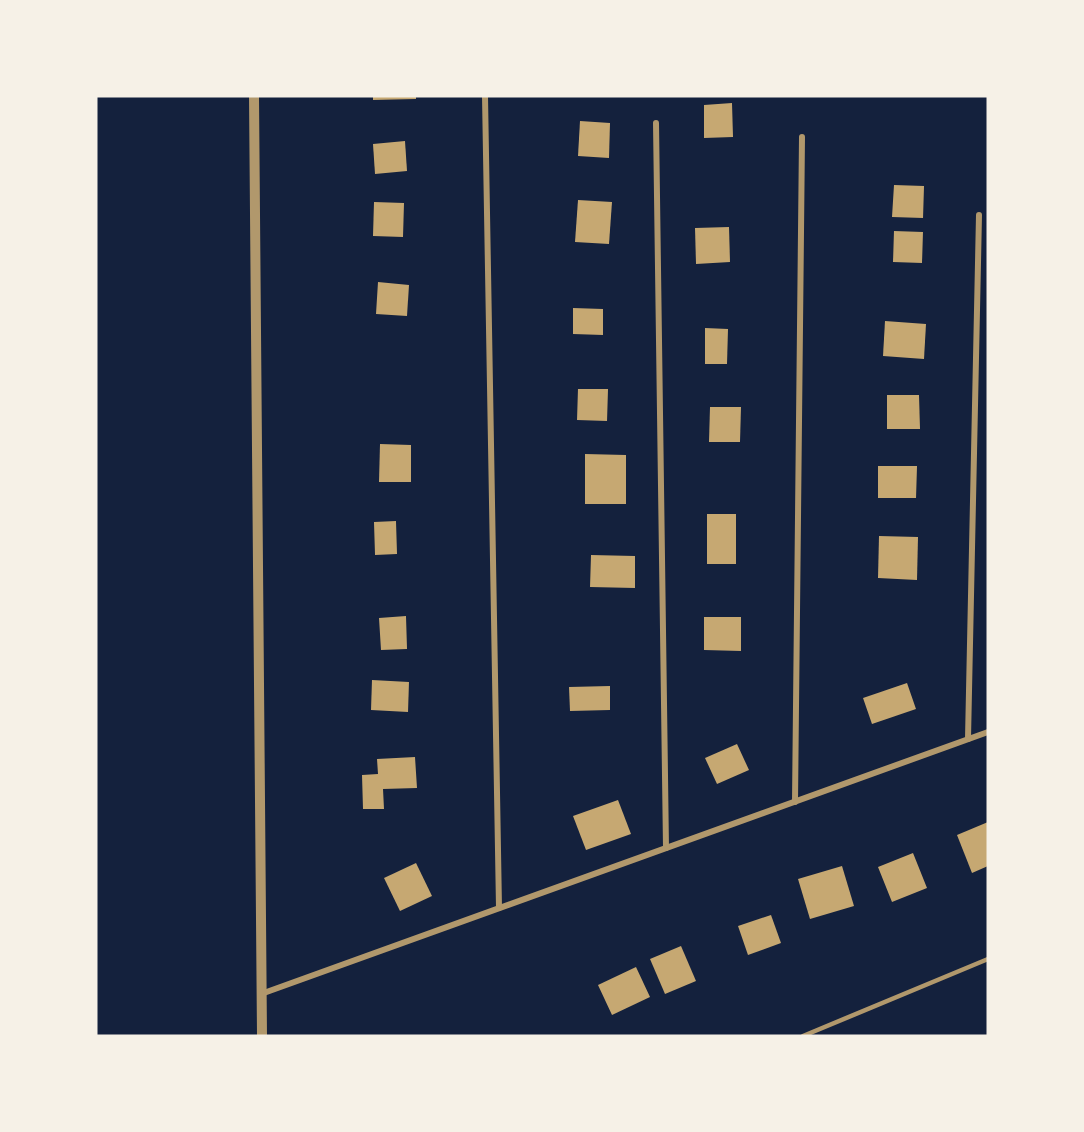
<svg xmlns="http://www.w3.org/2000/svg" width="1084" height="1132" font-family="'PT Sans',sans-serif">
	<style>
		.building { fill: #c6a872 }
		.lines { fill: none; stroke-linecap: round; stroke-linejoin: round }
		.service { stroke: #b1986c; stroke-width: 4.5 }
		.minor { stroke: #b1986c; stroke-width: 6 }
		.tertiary { stroke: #b1986c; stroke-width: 10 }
	</style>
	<rect width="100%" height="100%" fill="#14213d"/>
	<g class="building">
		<polygon points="373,96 416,96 416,99 373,100"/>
		<polygon points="732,103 733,137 704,138 704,105"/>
		<polygon points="580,121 610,123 609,158 578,156"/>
		<polygon points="405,141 407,171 375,174 373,144"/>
		<polygon points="894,185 924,186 923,218 892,217"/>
		<polygon points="578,200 612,202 609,244 575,242"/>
		<polygon points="374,202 404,203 403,237 373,236"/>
		<polygon points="729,227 730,262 696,264 695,228"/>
		<polygon points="894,231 923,232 922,263 893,262"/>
		<polygon points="378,282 409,285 407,316 376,314"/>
		<polygon points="573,308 603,309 603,335 573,334"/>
		<polygon points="885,321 926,324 924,359 883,356"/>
		<polygon points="705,328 728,329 727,364 705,364"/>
		<polygon points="578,389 608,389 607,421 577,420"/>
		<polygon points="887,395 919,395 920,429 887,429"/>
		<polygon points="710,407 741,407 740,442 709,442"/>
		<polygon points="380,444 411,445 411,482 379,482"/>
		<polygon points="585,454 626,455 626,504 585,504"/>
		<polygon points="878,466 917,466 916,498 878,498"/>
		<rect x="707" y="514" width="29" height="50"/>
		<polygon points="396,521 397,554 375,555 374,522"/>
		<polygon points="879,536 918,537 917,580 878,578"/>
		<polygon points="591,555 635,556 635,588 590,587"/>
		<polygon points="406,616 407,649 381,650 379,618"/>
		<polygon points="704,617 741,617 741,651 704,650"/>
		<polygon points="372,680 409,682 408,712 371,710"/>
		<polygon points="907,683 916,709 872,724 863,698"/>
		<polygon points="610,686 610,710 570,711 569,687"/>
		<polygon points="737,744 749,770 717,784 705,758"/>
		<polygon points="415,757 417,788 383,789 384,809 363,809 362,775 378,774 377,759"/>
		<polygon points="618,800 631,834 586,850 573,816"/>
		<polygon points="988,822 988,866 972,873 957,835"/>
		<polygon points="913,853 927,888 892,902 878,867"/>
		<polygon points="416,863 432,896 400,911 384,878"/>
		<polygon points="842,866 854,906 810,919 798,879"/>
		<polygon points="771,915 781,943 748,955 738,926"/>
		<polygon points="681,946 696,981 665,994 650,959"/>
		<polygon points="636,967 650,997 612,1015 598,985"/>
	</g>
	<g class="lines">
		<polyline class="service" points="803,1036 988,959"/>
		<g class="minor">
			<polyline points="485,96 499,908"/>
			<polyline points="656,123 666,848"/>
			<polyline points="968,739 979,215"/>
			<polyline points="795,802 802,137"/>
			<polyline points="261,994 988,732"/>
		</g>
		<polyline class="tertiary" points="254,96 262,1036"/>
	</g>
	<rect width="1084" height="1132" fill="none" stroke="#f6f1e7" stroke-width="195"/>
</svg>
